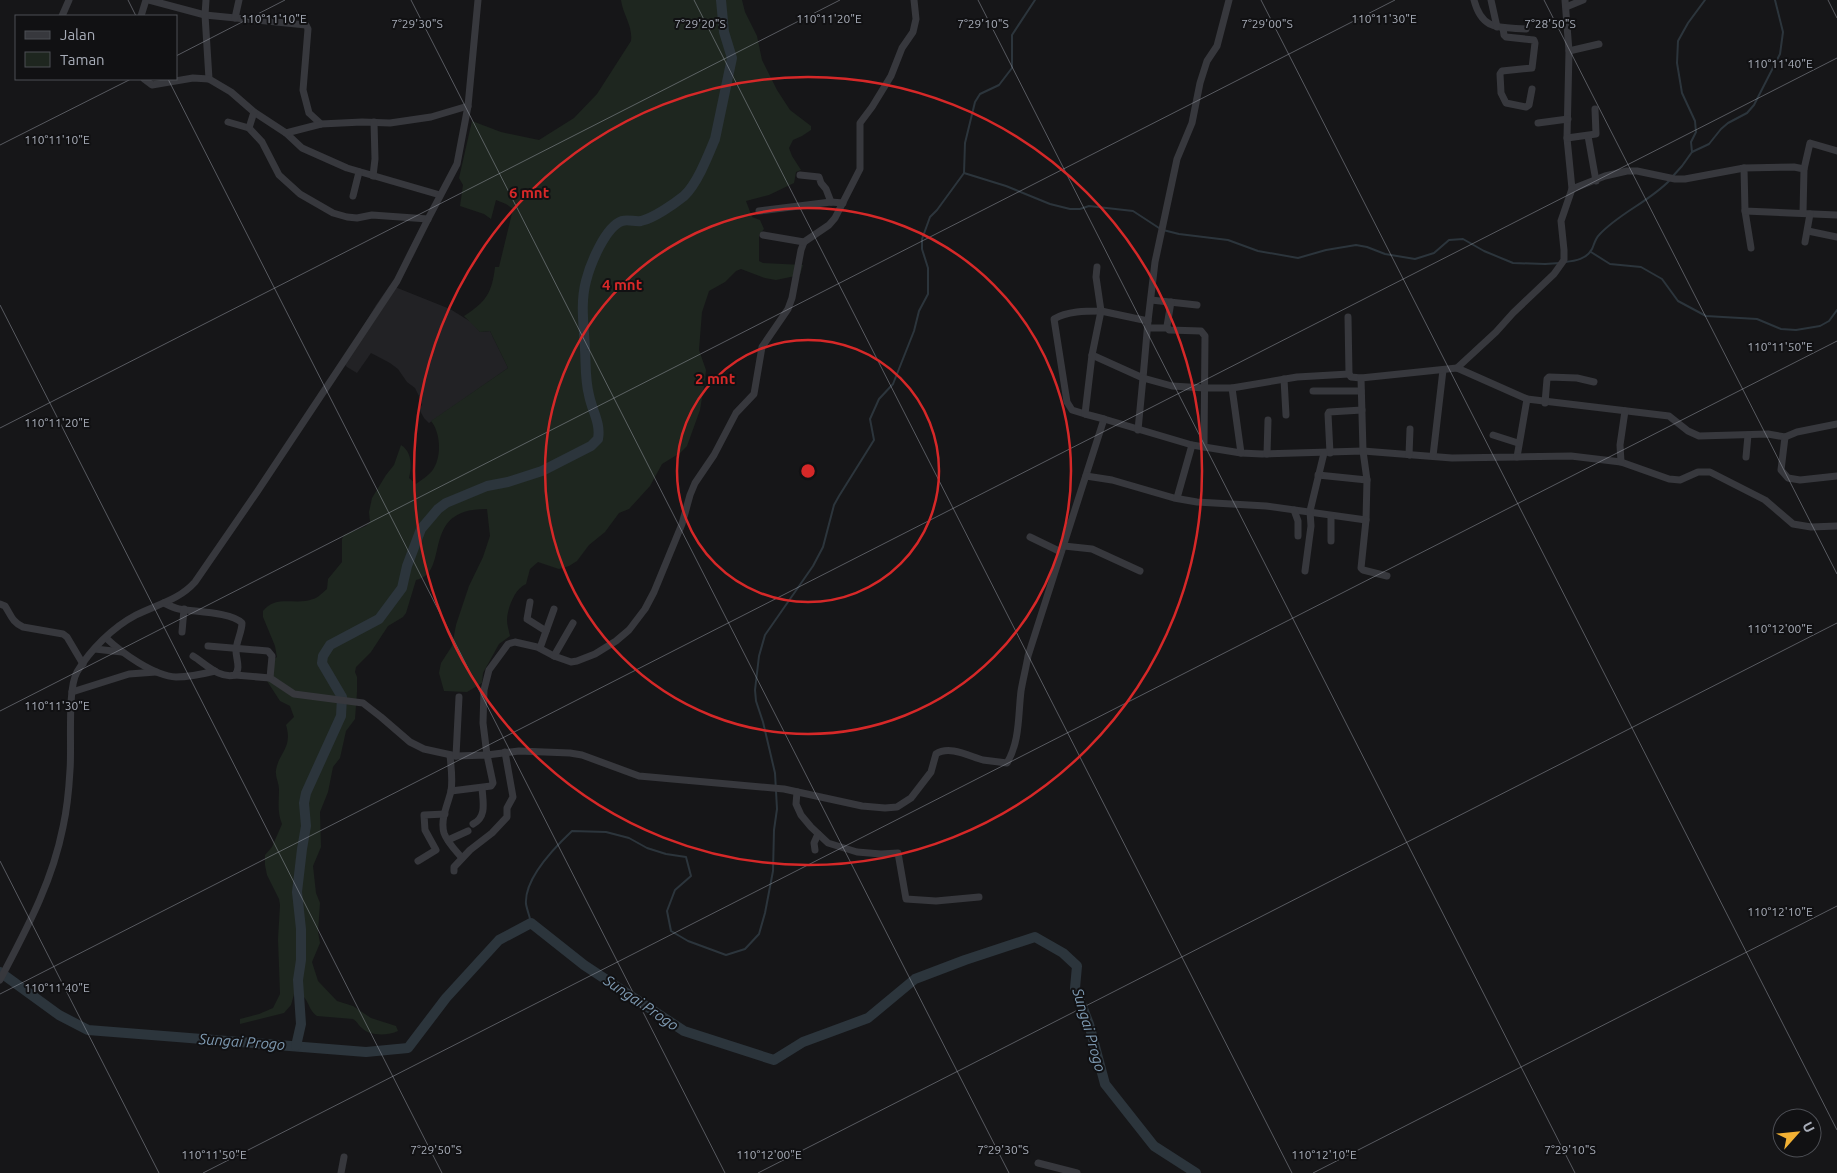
<svg xmlns="http://www.w3.org/2000/svg" width="1837" height="1173" font-family="Ubuntu,sans-serif">
	<style>
		.built { fill: #222225 }
		.green { fill: #1e261f }
		.lines { fill: none; stroke-linecap: round; stroke-linejoin: round }
		.stream { stroke: #2c353c; stroke-width: 2 }
		.river { stroke: #2c353c; stroke-width: 10 }
		.minor { stroke: #37383d; stroke-width: 7 }
		.ticks { fill: none; stroke: #a8adb8; stroke-width: 1; stroke-opacity: 0.45 }
		.ring { fill: none; stroke: #d62828; stroke-width: 2.5 }
		.labels { text-anchor: middle; stroke-width: 4; stroke-linejoin: round; paint-order: stroke }
		.water-label { font-size: 15px; font-style: italic; fill: #7f9bb3; stroke: #111113 }
		.ticks-label { font-size: 12px; text-anchor: middle; fill: #a8adb8; stroke: #111113; stroke-width: 4; stroke-linejoin: round; paint-order: stroke }
		.centre { fill: #d62828; stroke: #111113; stroke-width: 2.5 }
		.ring-label { font-size: 15px; text-anchor: middle; font-weight: bold; fill: #d62828; stroke: #111113; stroke-width: 4; stroke-linejoin: round; paint-order: stroke }
	</style>
	<rect width="100%" height="100%" fill="#161618"/>
	<polygon class="built" points="390,285 450,309 471,322 480,332 490,331 508,368 429,423 424,418 419,409 422,405 421,400 415,388 407,382 398,369 390,363 371,353 357,373 347,367 342,361 376,305"/>
	<path class="green" d="M 621,0 L 742,0 L 745,12 L 757,36 L 762,60 L 777,90 L 790,110 L 811,126 L 811,130 L 802,136 L 793,140 L 789,148 L 792,156 L 801,170 L 796,172 L 794,183 L 769,195 L 746,201 L 752,217 L 760,220 L 764,229 L 759,235 L 759,261 L 763,263 L 803,265 L 800,275 L 776,280 L 765,278 L 741,269 L 736,271 L 725,282 L 709,291 L 702,312 L 699,350 L 706,370 L 705,380 L 700,410 L 687,446 L 680,453 L 662,464 L 650,486 L 629,509 L 619,513 L 605,532 L 589,545 L 577,561 L 569,566 L 559,569 L 538,562 L 530,569 L 526,584 C 515,588 507,609 507,620 C 507,625 509,631 510,636 L 499,644 L 483,673 L 482,683 L 467,692 L 444,691 L 439,673 L 441,663 L 452,646 L 456,625 L 469,586 L 483,557 L 490,536 L 487,509 C 418,508 452,573 416,580 L 406,613 L 403,617 L 388,626 L 371,652 L 356,667 L 355,672 L 357,677 L 357,692 L 355,719 L 346,731 L 340,758 L 333,767 L 328,792 L 320,812 L 321,847 L 313,866 L 316,893 L 320,903 L 318,932 L 320,943 L 312,962 L 318,981 L 337,1001 L 353,1006 L 371,1018 L 396,1026 L 398,1031 C 388,1036 369,1036 362,1028 C 358,1025 358,1022 353,1019 L 317,1016 C 306,1008 311,998 295,991 L 291,1005 L 284,1013 L 240,1024 L 240,1019 L 259,1014 L 273,1008 L 280,994 L 278,939 L 280,905 L 279,899 L 267,875 L 265,865 L 265,855 L 272,847 L 282,824 C 277,812 279,802 279,789 C 279,783 275,777 276,770 C 279,752 293,748 286,725 L 294,717 L 290,706 L 280,701 L 267,681 L 268,664 L 277,657 L 275,646 L 263,617 L 263,611 C 276,594 296,606 313,599 C 318,598 323,592 327,589 L 328,579 L 342,562 L 342,539 L 344,535 L 366,526 L 370,522 L 369,512 L 372,498 L 386,475 L 394,465 L 401,445 C 412,452 412,466 409,478 L 416,484 C 421,480 428,476 432,471 C 442,458 441,433 431,421 L 508,368 L 490,331 L 480,332 L 464,316 C 486,302 492,293 495,267 L 499,267 L 513,209 L 506,204 L 496,200 L 491,219 L 484,214 L 460,206 L 463,185 L 459,178 L 472,121 L 501,132 L 539,140 L 574,118 L 597,94 L 631,41 C 633,26 623,15 621,0 Z"/>
	<g class="lines">
		<g class="stream">
			<polyline points="1692,152 1709,144 1721,129 1728,123 1747,113 1754,105 1780,54 1783,32 1775,0"/>
			<polyline points="964,173 1006,186 1050,204 1070,209 1080,209 1089,206 1133,211 1159,228"/>
			<polyline points="1673,176 1682,166 1692,152 1691,142 1696,132 1695,121 1682,93 1677,63 1678,41 1688,23 1705,0"/>
			<polyline points="1163,230 1179,234 1228,240 1258,251 1298,258 1326,250 1356,245 1367,247 1385,254 1415,259 1434,253 1449,240 1463,239 1484,251 1513,263 1545,264 1560,263"/>
			<polyline points="1591,252 1610,264 1641,267 1662,279 1678,301 1706,316 1757,319 1781,329 1796,330 1820,326 1829,321 1837,310"/>
			<path d="M 1565,262 C 1575,261 1587,259 1592,249 C 1594,245 1595,239 1599,235 C 1619,213 1649,202 1670,180"/>
			<path d="M 531,923 C 530,917 527,910 526,904 C 524,878 555,847 572,831 L 606,832 L 629,838 L 647,848 L 666,854 L 686,857 L 691,876 L 675,890 L 667,911 L 671,931 L 688,941 L 726,955 L 745,949 L 759,934 L 765,913 L 773,871 L 774,830 L 777,809 L 775,773 L 763,722 L 756,701 L 755,690 L 759,656 L 765,635 L 813,566 L 823,547 L 834,505 L 839,496 L 874,440 L 870,419 L 879,399 L 893,384 L 914,331 L 919,311 L 928,294 L 928,268 L 922,249 L 922,239 L 930,217 L 937,210 L 964,173 L 965,143 L 975,102 L 980,94 L 999,85 L 1012,68 L 1012,35 L 1035,0"/>
		</g>
		<g class="river">
			<polyline points="0,972 59,1015 88,1030 366,1052 408,1048 446,998 499,940 531,923 584,965 684,1031 774,1060 803,1042 868,1018 915,979 965,960 1035,937 1063,953 1077,966 1075,988 1089,1024 1105,1084 1154,1146 1196,1173"/>
			<path d="M 296,1046 L 301,1024 L 298,980 L 301,960 L 301,929 L 297,892 L 302,849 L 306,826 L 304,803 L 306,793 L 341,716 L 342,697 L 322,663 L 323,656 L 330,645 L 379,619 L 402,588 L 407,566 L 421,529 L 438,509 L 446,503 L 487,486 L 508,482 L 542,471 L 591,446 L 598,439 C 601,423 592,411 589,395 C 585,380 586,365 585,350 C 584,326 580,304 586,281 C 590,265 605,227 622,221 C 628,219 635,222 641,221 C 654,218 674,204 684,196 C 697,184 708,156 715,139 L 732,58 L 724,32 L 721,0"/>
		</g>
		<g class="minor">
			<polyline points="149,0 205,15 306,25 308,29 303,90 309,113 321,124"/>
			<polyline points="206,0 205,15 209,79"/>
			<path d="M 914,0 L 916,19 L 913,32 L 902,48 L 891,76 L 872,107 L 860,123 L 860,169 L 835,218 L 829,225 L 804,242 L 801,250 L 792,298 L 788,309 L 762,347 L 754,394 L 736,413 L 714,455 L 695,483 L 690,495 L 682,524 L 654,592 L 645,609 L 629,630 L 616,641 L 595,654 L 577,661 L 571,662 L 554,656 L 537,647 L 515,642 L 508,644 L 489,670 L 484,690 L 483,723 L 487,755 L 519,751 L 570,753 L 582,755 L 639,776 L 784,789 L 862,806 L 885,808 L 897,807 L 911,798 L 931,772 L 936,754 C 949,745 969,756 983,760 C 991,761 999,762 1007,763 C 1020,741 1018,716 1021,691 C 1023,679 1026,668 1028,656 L 1104,419 L 1192,445 L 1241,453 L 1262,454 L 1363,451 L 1452,458 L 1517,457 L 1527,399 L 1669,416 L 1688,431 L 1699,436 L 1768,434 L 1785,437 L 1781,470 L 1788,478 L 1800,480 L 1837,476"/>
			<path d="M 1474,0 C 1482,31 1499,27 1526,29"/>
			<polyline points="1491,0 1497,27"/>
			<polyline points="1565,0 1569,51 1567,138 1572,189 1605,176 1627,171 1637,171 1675,179 1685,179 1744,168"/>
			<polyline points="1566,7 1583,0"/>
			<polyline points="62,16 69,0"/>
			<polyline points="141,16 146,0"/>
			<polyline points="235,18 239,0"/>
			<polyline points="1503,28 1504,35 1506,37 1534,40 1535,43 1532,68 1502,71 1500,74 1501,93 1506,103 1526,107 1529,105 1532,89"/>
			<polyline points="1569,51 1599,44"/>
			<polyline points="144,79 152,85 193,78 209,79 231,92 254,112 286,133 302,148 347,168 440,195"/>
			<polyline points="228,122 249,128 262,142 279,175 300,194 333,213 347,217 357,218 372,215 428,219"/>
			<polyline points="1538,123 1568,119"/>
			<polyline points="249,128 254,112"/>
			<polyline points="286,133 321,124 362,122 390,123 431,117 468,106"/>
			<polyline points="1588,136 1596,181"/>
			<polyline points="1567,138 1596,134 1595,109"/>
			<polyline points="1804,169 1810,143 1837,151"/>
			<polyline points="800,175 819,177 821,183 826,189 831,202"/>
			<polyline points="373,176 375,159 374,122"/>
			<polyline points="353,196 359,172"/>
			<polyline points="759,211 831,202 843,203"/>
			<polyline points="1745,211 1751,248"/>
			<polyline points="1803,213 1804,169 1794,167 1744,168 1745,211 1837,215"/>
			<polyline points="1808,231 1837,237"/>
			<polyline points="763,235 804,242"/>
			<polyline points="1805,242 1810,214"/>
			<polyline points="1151,300 1197,305"/>
			<polyline points="1171,302 1167,326 1169,330 1201,331 1205,336 1204,447"/>
			<polyline points="1348,317 1349,374 1351,377 1361,378"/>
			<polyline points="1148,328 1167,328"/>
			<polyline points="1092,355 1143,378 1148,321"/>
			<polyline points="1457,368 1496,332 1513,313 1554,274 1564,260 1564,250 1561,221 1572,189"/>
			<polyline points="1284,379 1286,415"/>
			<polyline points="1232,388 1241,453"/>
			<polyline points="1313,391 1361,391"/>
			<polyline points="1545,403 1547,379 1549,377 1577,378 1594,382"/>
			<path d="M 1085,414 L 1072,410 L 1067,402 L 1054,319 C 1067,311 1086,311 1101,311 L 1096,277 L 1097,267"/>
			<polyline points="1104,419 1085,414 1092,355 1101,311 1148,321 1155,262 1177,159 1192,123 1200,83 1207,61 1217,46 1229,0"/>
			<polyline points="1138,430 1143,378 1172,386 1205,388 1232,388 1297,377 1349,374"/>
			<polyline points="1493,435 1518,443"/>
			<polyline points="1785,437 1797,432 1837,424"/>
			<polyline points="1330,453 1328,414 1329,412 1362,410"/>
			<polyline points="1267,454 1268,420"/>
			<polyline points="1409,455 1410,429"/>
			<polyline points="1433,456 1443,370"/>
			<polyline points="1517,457 1571,456 1621,462 1669,479 1680,480 1698,472 1710,472 1765,500 1793,524 1811,527 1837,526"/>
			<polyline points="1746,457 1748,435"/>
			<polyline points="1621,462 1620,445 1625,411"/>
			<polyline points="1318,475 1367,480"/>
			<polyline points="1086,476 1112,480 1174,498 1197,502 1266,506 1366,520 1367,480 1363,451 1361,378 1457,368 1527,399"/>
			<polyline points="1177,498 1192,445"/>
			<polyline points="1294,510 1298,521 1298,536"/>
			<polyline points="1366,520 1361,568 1363,570 1387,576"/>
			<polyline points="1030,537 1061,552"/>
			<polyline points="1331,541 1331,516"/>
			<polyline points="1064,546 1092,549 1140,571"/>
			<polyline points="1305,571 1311,526 1310,511 1324,453"/>
			<polyline points="530,602 527,619 546,631"/>
			<path d="M 164,603 C 168,605 174,608 179,609 C 195,612 231,612 242,623 C 242,632 236,642 236,651 C 236,659 241,668 235,675 C 219,679 206,664 193,656"/>
			<path d="M 0,604 L 5,606 C 11,615 12,622 23,627 L 63,634 L 67,637 L 83,664"/>
			<polyline points="182,632 184,609"/>
			<path d="M 106,638 C 122,653 154,676 176,677 C 189,677 203,674 215,671"/>
			<polyline points="208,646 268,651 272,656 270,678 294,694 363,703 381,717 410,742 424,749 456,756 487,755 493,783 491,786 451,791"/>
			<polyline points="540,648 554,609"/>
			<polyline points="95,649 122,652"/>
			<polyline points="554,656 573,623"/>
			<polyline points="235,675 270,678"/>
			<polyline points="72,692 129,674 156,672"/>
			<path d="M 450,755 C 451,767 453,779 451,791 C 448,804 440,819 444,833 C 447,842 456,851 462,858"/>
			<polyline points="456,756 459,697"/>
			<polyline points="797,792 796,804 801,815 811,827 828,843 857,852 881,854 898,853 906,899 936,901 979,897"/>
			<path d="M 473,824 C 487,817 483,802 482,788"/>
			<polyline points="448,840 468,831"/>
			<polyline points="815,850 814,843 818,834"/>
			<polyline points="418,861 436,850 425,830 424,815 445,814"/>
			<polyline points="454,871 454,867 470,850 492,833 507,817 507,808 513,797 505,752"/>
			<path d="M 0,980 C 26,930 52,883 63,827 C 67,809 69,788 70,770 C 72,748 67,689 77,672 C 90,650 113,627 136,615 C 158,604 179,600 195,582 L 257,492 L 397,281 L 428,219 L 457,164 L 468,106 L 478,0"/>
			<polyline points="1038,1163 1077,1173"/>
			<polyline points="341,1173 344,1157"/>
		</g>
	</g>
	<path class="ticks" d="M 128,0 L 136,16M 411,0 L 1009,1173M 694,0 L 1292,1173M 978,0 L 1575,1173M 1261,0 L 1837,1130M 1544,0 L 1837,574M 1828,0 L 1837,18M 176,56 L 285,0M 168,79 L 725,1173M 0,145 L 131,79M 0,305 L 442,1173M 0,428 L 840,0M 0,711 L 1395,0M 0,861 L 159,1173M 0,994 L 1837,58M 203,1173 L 1837,341M 758,1173 L 1837,623M 1313,1173 L 1837,906"/>
	<g class="ring">
		<circle cx="808" cy="471" r="131"/>
		<circle cx="808" cy="471" r="263"/>
		<circle cx="808" cy="471" r="394"/>
	</g>
	<g class="labels">
		<g class="water-label">
			<text transform="translate(641 1003) rotate(34)" y="5">Sungai Progo</text>
			<text transform="translate(1089 1030) rotate(74)" y="5">Sungai Progo</text>
			<text transform="translate(242 1042) rotate(4)" y="5">Sungai Progo</text>
		</g>
	</g>
	<g class="ticks-label">
		<text x="274" y="23">110°11'10"E</text>
		<text x="829" y="23">110°11'20"E</text>
		<text x="1384" y="23">110°11'30"E</text>
		<text x="417" y="28">7°29'30"S</text>
		<text x="700" y="28">7°29'20"S</text>
		<text x="983" y="28">7°29'10"S</text>
		<text x="1267" y="28">7°29'00"S</text>
		<text x="1550" y="28">7°28'50"S</text>
		<text x="1780" y="68">110°11'40"E</text>
		<text x="57" y="144">110°11'10"E</text>
		<text x="1780" y="351">110°11'50"E</text>
		<text x="57" y="427">110°11'20"E</text>
		<text x="1780" y="633">110°12'00"E</text>
		<text x="57" y="710">110°11'30"E</text>
		<text x="1780" y="916">110°12'10"E</text>
		<text x="57" y="992">110°11'40"E</text>
		<text x="436" y="1154">7°29'50"S</text>
		<text x="1003" y="1154">7°29'30"S</text>
		<text x="1570" y="1154">7°29'10"S</text>
		<text x="769" y="1159">110°12'00"E</text>
		<text x="1324" y="1159">110°12'10"E</text>
		<text x="214" y="1159">110°11'50"E</text>
	</g>
	<circle cx="808" cy="471" r="8" class="centre"/>
	<g class="ring-label">
		<text x="529" y="198">6 mnt</text>
		<text x="622" y="290">4 mnt</text>
		<text x="715" y="384">2 mnt</text>
	</g>
	<rect x="15" y="15" width="162" height="65" fill="#111113" stroke="#4d4f55"/>
	<rect x="25" y="31" width="25" height="8" fill="#37383d" stroke="#4d4f55"/>
	<text x="60" y="40" font-size="15" fill="#a8adb8">Jalan</text>
	<rect x="25" y="52" width="25" height="15" fill="#1e261f" stroke="#4d4f55"/>
	<text x="60" y="65" font-size="15" fill="#a8adb8">Taman</text>
	<g transform="translate(1797 1133) rotate(63)"><circle r="24" fill="#111113" stroke="#4d4f55"/>
	<path d="M0-4L9 19L0 12L-9 19Z" fill="#f2b134"/>
	<text y="-8" font-size="14" font-weight="bold" text-anchor="middle" fill="#a8adb8">U</text>
	</g>
</svg>
